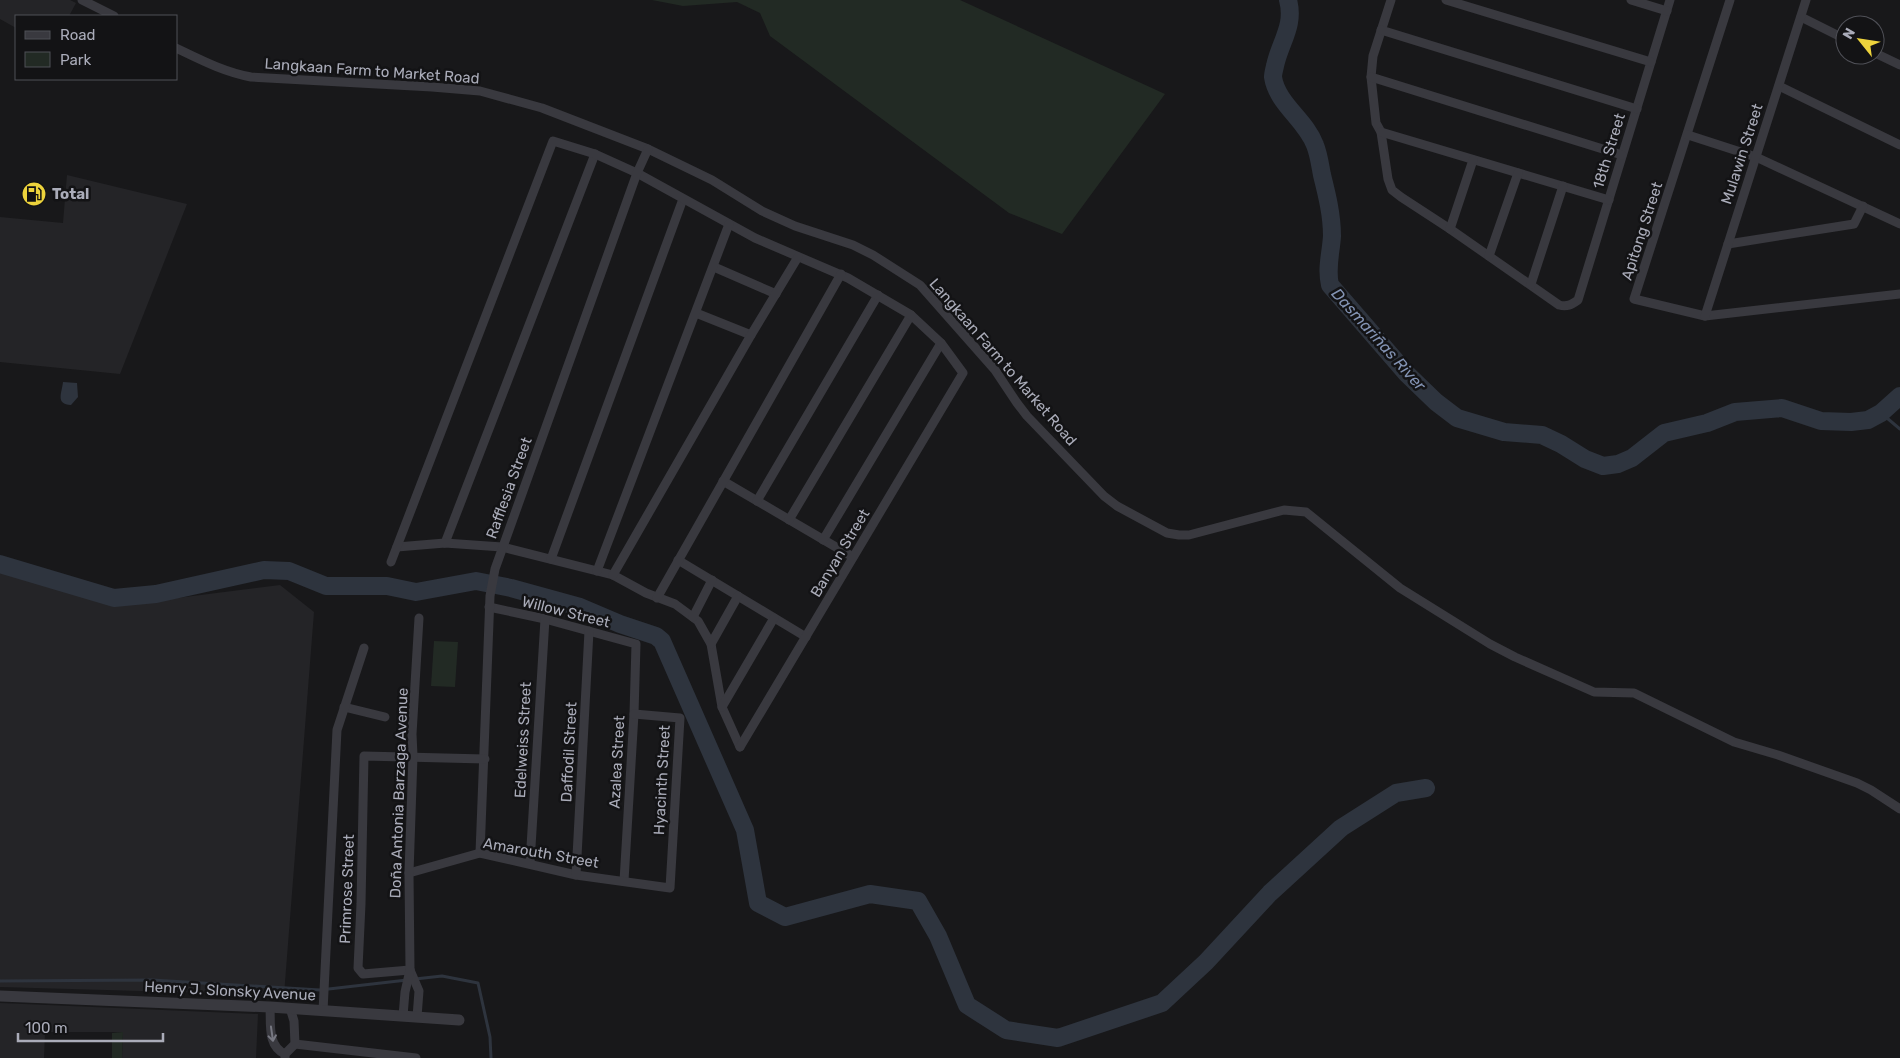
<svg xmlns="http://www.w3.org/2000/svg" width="1900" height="1058" font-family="Rubik,sans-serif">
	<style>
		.built { fill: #242427 }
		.green { fill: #222a24 }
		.water { fill: #2e343e }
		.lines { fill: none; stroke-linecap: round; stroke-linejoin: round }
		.stream { stroke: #2e343e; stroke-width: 3 }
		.river { stroke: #2e343e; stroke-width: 18 }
		.minor { stroke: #39393f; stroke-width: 9 }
		.tertiary { stroke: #39393f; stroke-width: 11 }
		.oneway { stroke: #777882 }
		.labels { text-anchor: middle; stroke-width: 5; stroke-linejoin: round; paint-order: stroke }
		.street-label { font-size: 15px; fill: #aaacb9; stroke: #131315 }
		.poi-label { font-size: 15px; font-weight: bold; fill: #aaacb9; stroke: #131315; text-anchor: start }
		.water-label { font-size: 16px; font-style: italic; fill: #8393b3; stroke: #131315 }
	</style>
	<rect width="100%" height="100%" fill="#18181a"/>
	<g class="built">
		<polygon points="0,0 70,0 76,3 69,16 16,16 16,28 0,19"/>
		<polygon points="67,175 187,204 120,374 0,362 0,217 63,223"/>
		<polygon points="0,572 114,606 280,585 314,612 284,995 0,987"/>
		<polygon points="0,1003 258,1014 256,1058 122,1058 123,1032 45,1032 44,1058 0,1058"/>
	</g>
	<g class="green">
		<polygon points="652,0 960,0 1165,94 1062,234 1009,213 770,36 760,13 737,2 683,6"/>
		<polygon points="434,641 458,642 455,687 431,686"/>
		<polygon points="123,1032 122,1058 112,1058 112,1033"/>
	</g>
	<path class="water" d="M 63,382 L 77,383 L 78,397 L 71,405 C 55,404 62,393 63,382 Z"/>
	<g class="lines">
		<g class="stream">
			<polyline points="1881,413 1900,429"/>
			<polyline points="415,979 442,976 478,983 490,1037 491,1058"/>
			<polyline points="0,981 152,980 320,990 407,980"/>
		</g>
		<g class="river">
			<path d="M 1288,0 C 1295,26 1280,42 1275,66 C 1274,70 1273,74 1273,77 C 1277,104 1306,120 1315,145 C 1319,155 1320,165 1322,175 C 1327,195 1332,215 1332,236 C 1331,253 1326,268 1330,285 L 1407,374 L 1436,402 L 1457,418 L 1504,432 L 1542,435 L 1561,444 L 1585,459 L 1603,466 L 1618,464 L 1632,458 L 1664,433 L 1707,423 L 1735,412 L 1782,408 L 1821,421 L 1851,422 L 1868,420 L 1881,413 L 1900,396"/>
			<polyline points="0,564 114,598 156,594 264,570 289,571 326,586 387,586 416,592 476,581 511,588 580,607 620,624 656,636 662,641 745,830 758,903 785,917 870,894 918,901 938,936 967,1005 1006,1030 1058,1038 1162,1003 1206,962 1270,893 1341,828 1396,793 1426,788"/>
		</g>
		<g class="minor">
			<polyline points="82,0 114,16"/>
			<path d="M 1391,0 L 1373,56 L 1371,77 L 1376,123 L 1381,132 L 1388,179 L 1392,190 L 1401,197 L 1450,229 L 1559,305 C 1567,307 1571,305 1578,300 L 1670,0"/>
			<polyline points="1446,0 1651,62"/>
			<polyline points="1631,0 1667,11"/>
			<polyline points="1730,0 1634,299 1705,316 1900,294"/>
			<polyline points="1801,17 1845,39"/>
			<polyline points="1381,30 1637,109"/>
			<path d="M 176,48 C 201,60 224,72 251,77 L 432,87 L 480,91 L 542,108 L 648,149 L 712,180 L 762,211 L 795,226 L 853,245 L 873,255 L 920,285 L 995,370 L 1017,403 L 1027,416 L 1104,496 L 1117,506 L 1167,533 L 1179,535 L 1189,535 L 1284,510 L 1306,512 L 1400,588 L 1490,644 L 1515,657 L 1594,692 L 1634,693 L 1734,742 L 1778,755 L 1857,783 L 1871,790 L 1900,809"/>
			<polyline points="1875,53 1900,65"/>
			<polyline points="1371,77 1622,155"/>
			<polyline points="1779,86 1900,145"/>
			<polyline points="1381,132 1609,200"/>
			<polyline points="1688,135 1756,157 1900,224"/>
			<polyline points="1450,229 1473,160"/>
			<polyline points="1728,244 1854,224 1863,206"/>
			<polyline points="1489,256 1518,173"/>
			<polyline points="714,267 776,294"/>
			<polyline points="1531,284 1563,186"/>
			<polyline points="696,313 751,335"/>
			<polyline points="1705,316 1806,0"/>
			<polyline points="723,481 853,557"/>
			<polyline points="757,501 878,295"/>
			<polyline points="789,520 911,315"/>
			<polyline points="823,540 941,343"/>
			<polyline points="445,543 595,154"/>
			<polyline points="397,547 445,543 502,547 613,575 646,593 675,604 698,621 711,644 722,707 740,747"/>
			<polyline points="551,559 683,199"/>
			<polyline points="678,560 806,637"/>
			<polyline points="391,562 553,141 595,154 637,173 755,238 848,278 911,315 941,343 963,373 740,747"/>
			<polyline points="597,571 729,224"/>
			<polyline points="613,575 751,335 798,257"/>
			<polyline points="657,598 841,274"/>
			<polyline points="489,607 545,619 636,644 634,714 624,881"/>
			<polyline points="693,617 712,580"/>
			<polyline points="711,644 738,596"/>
			<polyline points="344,707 385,717"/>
			<polyline points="722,707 774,618"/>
			<polyline points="480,853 490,596 495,569 637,173 648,149"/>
			<polyline points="530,863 545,619"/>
			<polyline points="409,873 480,853 576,875 670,888 680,718 634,714"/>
			<polyline points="576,875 589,631"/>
			<polyline points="410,970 363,974 358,968 361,904 364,756 485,759"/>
			<polyline points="410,970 419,991 417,1017"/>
			<path d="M 270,1007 C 271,1024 267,1046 285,1054"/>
			<polyline points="323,1011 337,730 364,648"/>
			<polyline points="403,1016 405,992 410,970 409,873 413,756 412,734 419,618"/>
			<polyline points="295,1044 416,1058"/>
			<polyline points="285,1058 285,1054 295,1044 294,1021 290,1008"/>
		</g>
		<polyline class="tertiary" points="0,996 270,1007 459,1020"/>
	</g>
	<defs><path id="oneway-shaft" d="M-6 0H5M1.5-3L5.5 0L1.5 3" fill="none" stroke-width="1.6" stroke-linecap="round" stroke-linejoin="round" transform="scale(1.25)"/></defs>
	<use class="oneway" href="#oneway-shaft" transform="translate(272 1034) rotate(82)"/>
	<defs>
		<symbol id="fuel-disc" viewBox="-11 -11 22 22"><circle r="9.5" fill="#edd33c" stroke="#131315"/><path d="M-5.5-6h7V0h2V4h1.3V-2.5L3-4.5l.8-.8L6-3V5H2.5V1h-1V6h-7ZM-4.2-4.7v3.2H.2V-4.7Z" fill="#111"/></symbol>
	</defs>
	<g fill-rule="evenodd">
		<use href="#fuel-disc" x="20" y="180" width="28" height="28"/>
	</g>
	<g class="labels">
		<g class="street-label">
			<text transform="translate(372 71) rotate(4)" y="5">Langkaan Farm to Market Road</text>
			<text transform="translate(1609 151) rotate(-73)" y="5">18th Street</text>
			<text transform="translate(1742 154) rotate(-72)" y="5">Mulawin Street</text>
			<text transform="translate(1642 231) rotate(-72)" y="5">Apitong Street</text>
			<text transform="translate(1003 362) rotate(49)" y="5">Langkaan Farm to Market Road</text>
			<text transform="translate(509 488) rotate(-70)" y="5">Rafflesia Street</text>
			<text transform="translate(840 553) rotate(-59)" y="5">Banyan Street</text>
			<text transform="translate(566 612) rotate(14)" y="5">Willow Street</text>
			<text transform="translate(523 740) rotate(-87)" y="5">Edelweiss Street</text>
			<text transform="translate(569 752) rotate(-87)" y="5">Daffodil Street</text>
			<text transform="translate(617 762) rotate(-87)" y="5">Azalea Street</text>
			<text transform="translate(662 780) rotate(-87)" y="5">Hyacinth Street</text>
			<text transform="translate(399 793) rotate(-88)" y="5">Doña Antonia Barzaga Avenue</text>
			<text transform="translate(541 853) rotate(10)" y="5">Amarouth Street</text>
			<text transform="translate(347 889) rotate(-88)" y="5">Primrose Street</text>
			<text transform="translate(230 991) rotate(3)" y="5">Henry J. Slonsky Avenue</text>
		</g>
		<g class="poi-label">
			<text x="52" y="199">Total</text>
		</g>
		<g class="water-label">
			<text transform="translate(1379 339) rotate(48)" y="6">Dasmariñas River</text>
		</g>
	</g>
	<rect x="15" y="15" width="162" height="65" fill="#131315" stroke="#4f5057"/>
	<rect x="25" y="31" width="25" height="8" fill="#39393f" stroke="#4f5057"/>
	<text x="60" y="40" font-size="15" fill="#aaacb9">Road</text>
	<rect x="25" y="52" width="25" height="15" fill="#222a24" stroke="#4f5057"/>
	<text x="60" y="65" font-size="15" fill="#aaacb9">Park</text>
	<g transform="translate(1860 40) rotate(300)"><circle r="24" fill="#131315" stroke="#4f5057"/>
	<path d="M0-4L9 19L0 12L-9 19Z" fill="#edd33c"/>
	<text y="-8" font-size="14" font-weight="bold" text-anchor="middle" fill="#aaacb9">N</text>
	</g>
	<path d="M18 1033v8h145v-8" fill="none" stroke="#aaacb9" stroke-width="2.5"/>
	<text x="25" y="1033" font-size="15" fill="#aaacb9" stroke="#131315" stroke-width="4" paint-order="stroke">100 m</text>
</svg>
